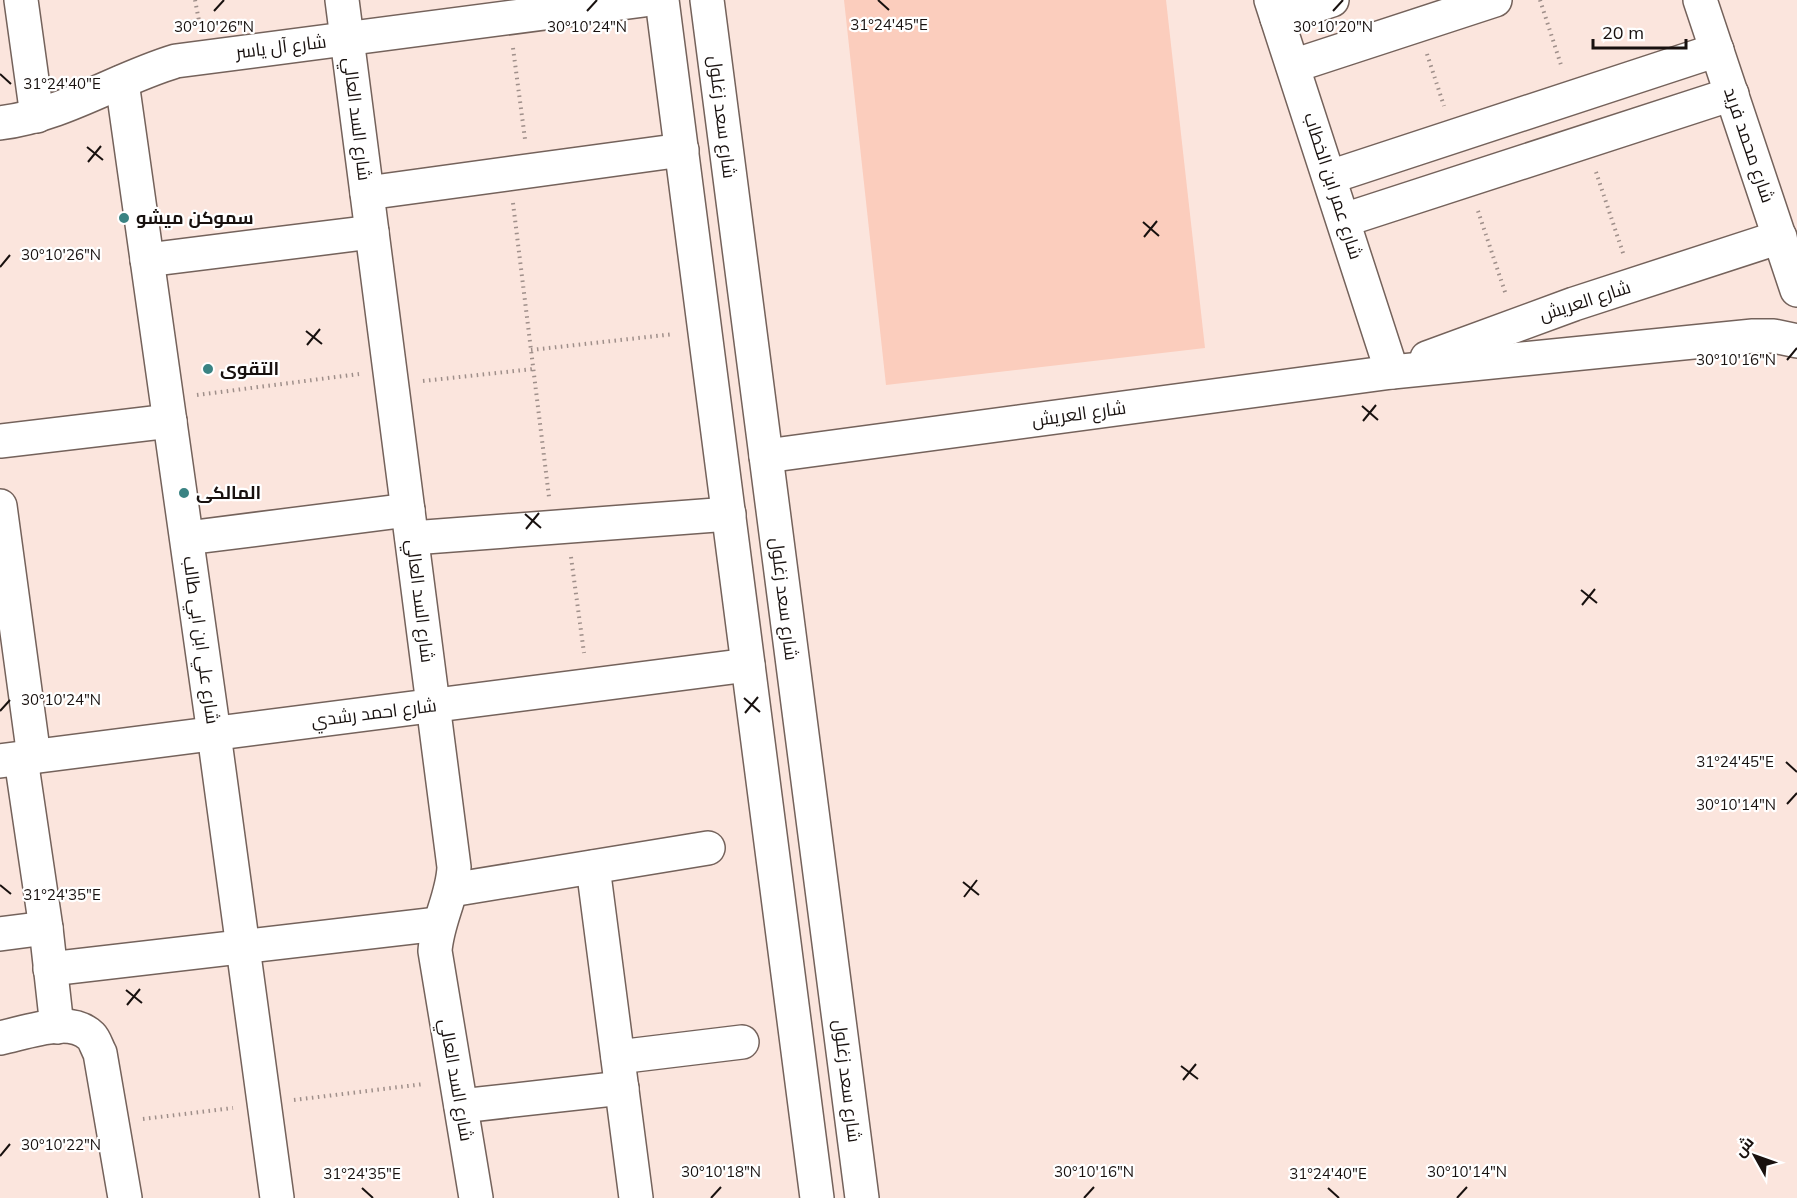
<svg xmlns="http://www.w3.org/2000/svg" width="1797" height="1198" font-family="Mulish,Cairo,sans-serif">
	<style>
		.green { fill: #fbcdbd }
		.lines { fill: none; stroke-linecap: round; stroke-linejoin: round }
		.minor-casing { stroke: #74625b; stroke-width: 36 }
		.path { stroke: #9f8f8a; stroke-width: 4; stroke-dasharray: 1.5 4.5; stroke-linecap: butt }
		.minor { stroke: #fff; stroke-width: 33 }
		.ticks { fill: none; stroke: #18110f; stroke-width: 2 }
		.poi-dot { fill: #3a8383; stroke: #fff; stroke-width: 2 }
		.labels { text-anchor: middle; stroke-width: 4.5; stroke-linejoin: round; paint-order: stroke }
		.street-label { font-size: 18px; fill: #18110f; stroke: #fff }
		.poi-label { font-size: 18px; font-weight: bold; fill: #18110f; stroke: #fff; text-anchor: start }
		.ticks-label { font-size: 15px; text-anchor: middle; fill: #18110f; stroke: #fff; stroke-width: 4.5; stroke-linejoin: round; paint-order: stroke }
	</style>
	<rect width="100%" height="100%" fill="#fbe5dd"/>
	<polygon class="green" points="844,0 1166,0 1205,348 886,385"/>
	<g class="lines">
		<defs>
			<g id="minor">
				<polyline points="21,0 37,116"/>
				<path d="M 342,0 L 454,867 C 453,896 437,921 435,951 L 476,1198"/>
				<polyline points="662,0 817,1198"/>
				<polyline points="707,0 862,1198"/>
				<polyline points="1271,0 1392,372"/>
				<polyline points="1700,0 1797,290"/>
				<polyline points="1277,18 1332,0"/>
				<polyline points="1293,66 1495,0"/>
				<polyline points="122,82 214,734 277,1198"/>
				<path d="M 0,123 C 64,115 116,79 176,61 L 644,0"/>
				<polyline points="1330,177 1717,50"/>
				<polyline points="367,193 682,150"/>
				<polyline points="1344,220 1732,94"/>
				<polyline points="147,260 372,232"/>
				<polyline points="1427,358 1574,304 1780,237"/>
				<polyline points="0,441 170,421"/>
				<polyline points="766,456 1392,372 1753,336 1774,336 1797,341"/>
				<polyline points="0,506 34,757"/>
				<polyline points="187,538 408,510"/>
				<polyline points="412,538 729,514"/>
				<polyline points="21,759 46,928 57,1027"/>
				<polyline points="0,761 748,665"/>
				<polyline points="593,867 636,1198"/>
				<polyline points="451,890 708,848"/>
				<polyline points="0,934 46,928"/>
				<polyline points="50,969 438,924"/>
				<path d="M 0,1038 C 25,1033 70,1015 91,1036 C 95,1040 97,1048 100,1053 L 125,1198"/>
				<polyline points="618,1057 742,1042"/>
				<polyline points="461,1106 622,1088"/>
			</g>
		</defs>
		<use href="#minor" class="minor-casing"/>
		<g class="path">
			<polyline points="195,0 200,26"/>
			<polyline points="1540,0 1562,68"/>
			<polyline points="513,48 525,139"/>
			<polyline points="1427,54 1444,106"/>
			<polyline points="1596,172 1624,256"/>
			<polyline points="513,203 549,497"/>
			<polyline points="1478,211 1506,295"/>
			<polyline points="531,350 674,334"/>
			<polyline points="423,381 533,369"/>
			<polyline points="197,395 359,374"/>
			<polyline points="571,557 584,653"/>
			<polyline points="294,1100 424,1084"/>
			<polyline points="143,1119 233,1108"/>
		</g>
		<use href="#minor" class="minor"/>
	</g>
	<path class="ticks" d="M 878,0 L 889,10M 214,11 L 224,0M 587,11 L 597,0M 1333,11 L 1343,0M 0,74 L 11,84M 87,147 L 103,160M 88,162 L 101,146M 1143,222 L 1159,236M 1144,237 L 1157,221M 0,267 L 10,255M 306,331 L 322,344M 307,345 L 320,329M 1787,360 L 1797,348M 1362,406 L 1378,420M 1363,421 L 1376,405M 525,514 L 541,528M 526,529 L 539,513M 1581,590 L 1597,603M 1582,605 L 1595,589M 744,698 L 760,712M 0,711 L 10,700M 745,713 L 758,697M 1786,762 L 1797,772M 1787,804 L 1797,793M 963,882 L 979,895M 0,885 L 11,894M 964,897 L 977,880M 126,990 L 142,1003M 127,1005 L 140,989M 1181,1066 L 1198,1079M 1183,1080 L 1196,1064M 0,1156 L 10,1144M 362,1188 L 373,1198M 1328,1188 L 1339,1198M 711,1198 L 721,1187M 1084,1198 L 1094,1187M 1457,1198 L 1467,1187"/>
	<g class="poi-dot">
		<circle cx="124" cy="218" r="6"/>
		<circle cx="208" cy="369" r="6"/>
		<circle cx="184" cy="493" r="6"/>
	</g>
	<g class="labels">
		<g class="street-label">
			<text transform="translate(281 47) rotate(-7)" y="6">شارع آل ياسر</text>
			<text transform="translate(722 117) rotate(83)" y="6">شارع سعد زغلول</text>
			<text transform="translate(357 119) rotate(83)" y="6">شارع السد العالي</text>
			<text transform="translate(1749 145) rotate(71)" y="6">شارع محمد فريد</text>
			<text transform="translate(1333 186) rotate(72)" y="6">شارع عمر ابن الخطاب</text>
			<text transform="translate(1585 301) rotate(-18)" y="6">شارع العريش</text>
			<text transform="translate(1079 414) rotate(-8)" y="6">شارع العريش</text>
			<text transform="translate(784 599) rotate(83)" y="6">شارع سعد زغلول</text>
			<text transform="translate(420 601) rotate(83)" y="6">شارع السد العالي</text>
			<text transform="translate(201 640) rotate(82)" y="6">شارع علي ابن ابي طالب</text>
			<text transform="translate(374 713) rotate(-7)" y="6">شارع احمد رشدي</text>
			<text transform="translate(456 1080) rotate(80)" y="6">شارع السد العالي</text>
			<text transform="translate(847 1081) rotate(83)" y="6">شارع سعد زغلول</text>
		</g>
		<g class="poi-label">
			<text x="136" y="224">سموكن ميشو</text>
			<text x="220" y="375">التقوى</text>
			<text x="196" y="499">المالكى</text>
		</g>
	</g>
	<g class="ticks-label">
		<text x="889" y="30">31°24'45"E</text>
		<text x="214" y="32">30°10'26"N</text>
		<text x="587" y="32">30°10'24"N</text>
		<text x="1333" y="32">30°10'20"N</text>
		<text x="62" y="89">31°24'40"E</text>
		<text x="61" y="260">30°10'26"N</text>
		<text x="1736" y="365">30°10'16"N</text>
		<text x="61" y="705">30°10'24"N</text>
		<text x="1735" y="767">31°24'45"E</text>
		<text x="1736" y="810">30°10'14"N</text>
		<text x="62" y="900">31°24'35"E</text>
		<text x="61" y="1150">30°10'22"N</text>
		<text x="721" y="1177">30°10'18"N</text>
		<text x="1094" y="1177">30°10'16"N</text>
		<text x="1467" y="1177">30°10'14"N</text>
		<text x="362" y="1179">31°24'35"E</text>
		<text x="1328" y="1179">31°24'40"E</text>
	</g>
	<g transform="translate(1755 1156) rotate(310)" stroke="#ffffff" stroke-width="4.5" paint-order="stroke">
	<path d="M0-4.5L10 22L0 15L-10 22Z" fill="#18110f"/>
	<text y="-9" font-size="16" font-weight="bold" text-anchor="middle" fill="#18110f">ش</text>
	</g>
	<path d="M1593 39v9h93v-9" fill="none" stroke="#18110f" stroke-width="3"/>
	<text x="1602" y="39" font-size="18" fill="#18110f" stroke="#ffffff" stroke-width="4.5" paint-order="stroke">20 m</text>
</svg>
